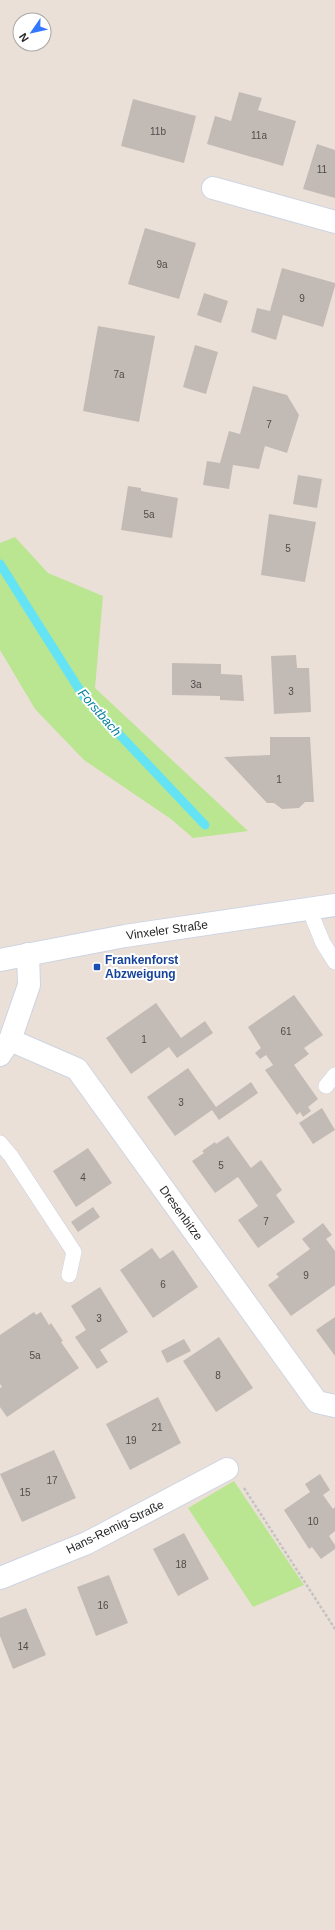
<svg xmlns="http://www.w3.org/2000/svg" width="335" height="1930" font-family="Helvetica,sans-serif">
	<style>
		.green { fill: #bae591 }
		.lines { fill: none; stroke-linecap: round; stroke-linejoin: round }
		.stream { stroke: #64e3f4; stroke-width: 9 }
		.building { fill: #c2bab5 }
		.service-casing { stroke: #cdd4e2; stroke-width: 16 }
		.minor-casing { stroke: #cdd4e2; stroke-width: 24 }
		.secondary-casing { stroke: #cdd4e2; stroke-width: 24 }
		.path { stroke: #c3c3c3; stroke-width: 2.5; stroke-dasharray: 3 2; stroke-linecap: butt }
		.service { stroke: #fff; stroke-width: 15 }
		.minor { stroke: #fff; stroke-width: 22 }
		.secondary { stroke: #fff; stroke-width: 22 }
		.transit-dot { fill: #1a4fb4; stroke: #fff; stroke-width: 1.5 }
		.labels { text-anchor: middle; stroke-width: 4; stroke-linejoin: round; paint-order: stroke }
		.number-label { font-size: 10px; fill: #4e4c4a }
		.street-label { font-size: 12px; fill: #272727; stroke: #fff }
		.transit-label { font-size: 12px; font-weight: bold; fill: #164399; stroke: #fff; text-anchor: start }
		.water-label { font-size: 13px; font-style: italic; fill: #077f9c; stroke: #fff }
	</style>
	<rect width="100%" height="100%" fill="#ebe0d8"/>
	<g class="green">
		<polygon points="15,537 48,573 103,596 95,688 248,831 193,838 171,819 84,760 35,709 0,650 0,543"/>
		<polygon points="234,1481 304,1585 253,1607 188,1508"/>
	</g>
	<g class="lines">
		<polyline class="stream" points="0,564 84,697 205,825"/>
	</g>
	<g class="building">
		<polygon points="239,92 262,98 258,110 296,121 283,166 207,144 215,116 231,121"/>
		<polygon points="133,99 196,116 184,163 121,146"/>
		<polygon points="317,144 335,150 335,198 303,189"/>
		<polygon points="145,228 196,243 179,299 128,284"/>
		<polygon points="282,268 335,283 335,286 323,327 283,315 276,340 251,332 257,308 270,311"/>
		<polygon points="204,293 228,301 221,323 197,315"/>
		<polygon points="98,326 155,336 139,422 83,411"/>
		<polygon points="195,345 218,352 206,394 183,387"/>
		<polygon points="253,386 287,395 299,415 287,453 265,446 259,469 233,465 229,489 203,485 207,461 220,463 229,431 240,434"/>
		<polygon points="298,475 322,479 317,508 293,504"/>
		<polygon points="128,486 141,488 141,491 178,498 172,538 121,530"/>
		<polygon points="269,514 316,522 305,582 261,575"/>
		<polygon points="296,655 297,668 309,668 311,712 274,714 271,656"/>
		<polygon points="172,663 221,664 221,674 242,675 244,701 220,700 220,696 172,695"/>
		<polygon points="270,737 310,737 314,802 305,802 299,808 282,809 274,803 267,803 224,757 270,755"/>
		<polygon points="294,995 323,1035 304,1048 309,1054 294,1065 318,1099 308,1107 311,1111 303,1117 300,1112 297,1115 265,1070 273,1065 266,1055 260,1059 255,1053 261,1048 248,1027"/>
		<polygon points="156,1003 181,1038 205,1021 213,1033 177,1058 169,1047 131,1074 106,1038"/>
		<polygon points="188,1068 216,1107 251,1082 258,1093 219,1120 212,1110 175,1136 147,1097"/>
		<polygon points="322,1108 335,1130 313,1144 299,1123"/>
		<polygon points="228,1136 251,1168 261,1160 282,1190 276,1195 295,1222 258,1248 238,1220 258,1206 238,1177 215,1193 192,1161 204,1153 202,1151 215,1142 216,1144"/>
		<polygon points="88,1148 112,1183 76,1207 53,1171"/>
		<polygon points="93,1207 100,1217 78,1232 71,1222"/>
		<polygon points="323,1223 332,1235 326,1239 335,1251 335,1285 291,1316 268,1285 279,1277 276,1274 310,1249 302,1239"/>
		<polygon points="152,1248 160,1259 173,1250 198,1287 153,1318 120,1270"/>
		<polygon points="100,1287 128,1332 100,1350 108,1362 97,1369 75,1337 86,1330 71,1306"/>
		<polygon points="34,1312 36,1315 41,1312 49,1325 51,1323 63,1341 61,1342 79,1368 7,1417 0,1407 0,1388 2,1387 0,1384 0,1335"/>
		<polygon points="335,1317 335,1356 316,1330"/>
		<polygon points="219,1337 253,1388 216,1412 183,1361"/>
		<polygon points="184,1339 191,1351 167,1363 161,1351"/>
		<polygon points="158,1397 181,1443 130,1470 106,1424"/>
		<polygon points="54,1450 76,1498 22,1522 0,1474"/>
		<polygon points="320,1474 330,1490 323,1495 333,1509 335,1507 335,1531 329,1536 335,1545 335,1549 321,1559 312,1547 309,1549 284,1510 310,1492 305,1484"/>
		<polygon points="184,1533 209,1579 178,1596 153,1549"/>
		<polygon points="109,1575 128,1623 96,1636 77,1587"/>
		<polygon points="26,1608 46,1655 13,1669 0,1636 0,1618"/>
	</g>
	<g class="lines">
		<defs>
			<g id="service">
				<polyline points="309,909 323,943 335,962"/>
				<polyline points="326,1086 335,1075"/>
				<polyline points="0,1143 11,1156 74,1252 69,1275"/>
			</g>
			<g id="minor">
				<polyline points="213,188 335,222"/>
				<polyline points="10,1040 77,1069 317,1402 335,1406"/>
				<polyline points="0,1055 10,1040 29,985 28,954"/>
				<polyline points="0,1578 87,1543 227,1469"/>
			</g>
			<polyline id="secondary" points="0,960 125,936 335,905"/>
		</defs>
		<use href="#service" class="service-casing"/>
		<use href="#minor" class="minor-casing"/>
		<use href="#secondary" class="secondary-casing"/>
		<polyline class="path" points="244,1488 335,1629"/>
		<use href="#service" class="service"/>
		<use href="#minor" class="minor"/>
		<use href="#secondary" class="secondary"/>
	</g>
	<rect class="transit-dot" x="93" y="963" width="8" height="8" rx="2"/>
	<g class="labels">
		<g class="number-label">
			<text x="158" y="135">11b</text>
			<text x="259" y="139">11a</text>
			<text x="322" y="173">11</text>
			<text x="162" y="268">9a</text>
			<text x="302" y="302">9</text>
			<text x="119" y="378">7a</text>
			<text x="269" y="428">7</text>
			<text x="149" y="518">5a</text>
			<text x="288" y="552">5</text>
			<text x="196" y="688">3a</text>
			<text x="291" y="695">3</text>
			<text x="279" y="783">1</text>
			<text x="286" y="1035">61</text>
			<text x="144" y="1043">1</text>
			<text x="181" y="1106">3</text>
			<text x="221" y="1169">5</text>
			<text x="83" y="1181">4</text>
			<text x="266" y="1225">7</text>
			<text x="306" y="1279">9</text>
			<text x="163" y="1288">6</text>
			<text x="99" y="1322">3</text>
			<text x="35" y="1359">5a</text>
			<text x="218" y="1379">8</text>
			<text x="157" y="1431">21</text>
			<text x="131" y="1444">19</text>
			<text x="52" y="1484">17</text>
			<text x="25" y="1496">15</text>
			<text x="313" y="1525">10</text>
			<text x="181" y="1568">18</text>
			<text x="103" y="1609">16</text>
			<text x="23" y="1650">14</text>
		</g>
		<g class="street-label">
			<text transform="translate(167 930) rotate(-8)" y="4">Vinxeler Straße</text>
			<text transform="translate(181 1213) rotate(54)" y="4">Dresenbitze</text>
			<text transform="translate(115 1527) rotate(-26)" y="4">Hans-Remig-Straße</text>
		</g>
		<g class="transit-label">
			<text x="105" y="964">Frankenforst<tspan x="105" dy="14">Abzweigung</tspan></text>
		</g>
		<g class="water-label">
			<text transform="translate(100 712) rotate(49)" y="5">Forstbach</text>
		</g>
	</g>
	<g transform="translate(32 32) rotate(236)"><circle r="19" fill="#ffffff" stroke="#a9a9a9"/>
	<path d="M0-3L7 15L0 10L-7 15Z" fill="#3177ff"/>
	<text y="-6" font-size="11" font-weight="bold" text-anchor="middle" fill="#272727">N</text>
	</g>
</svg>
